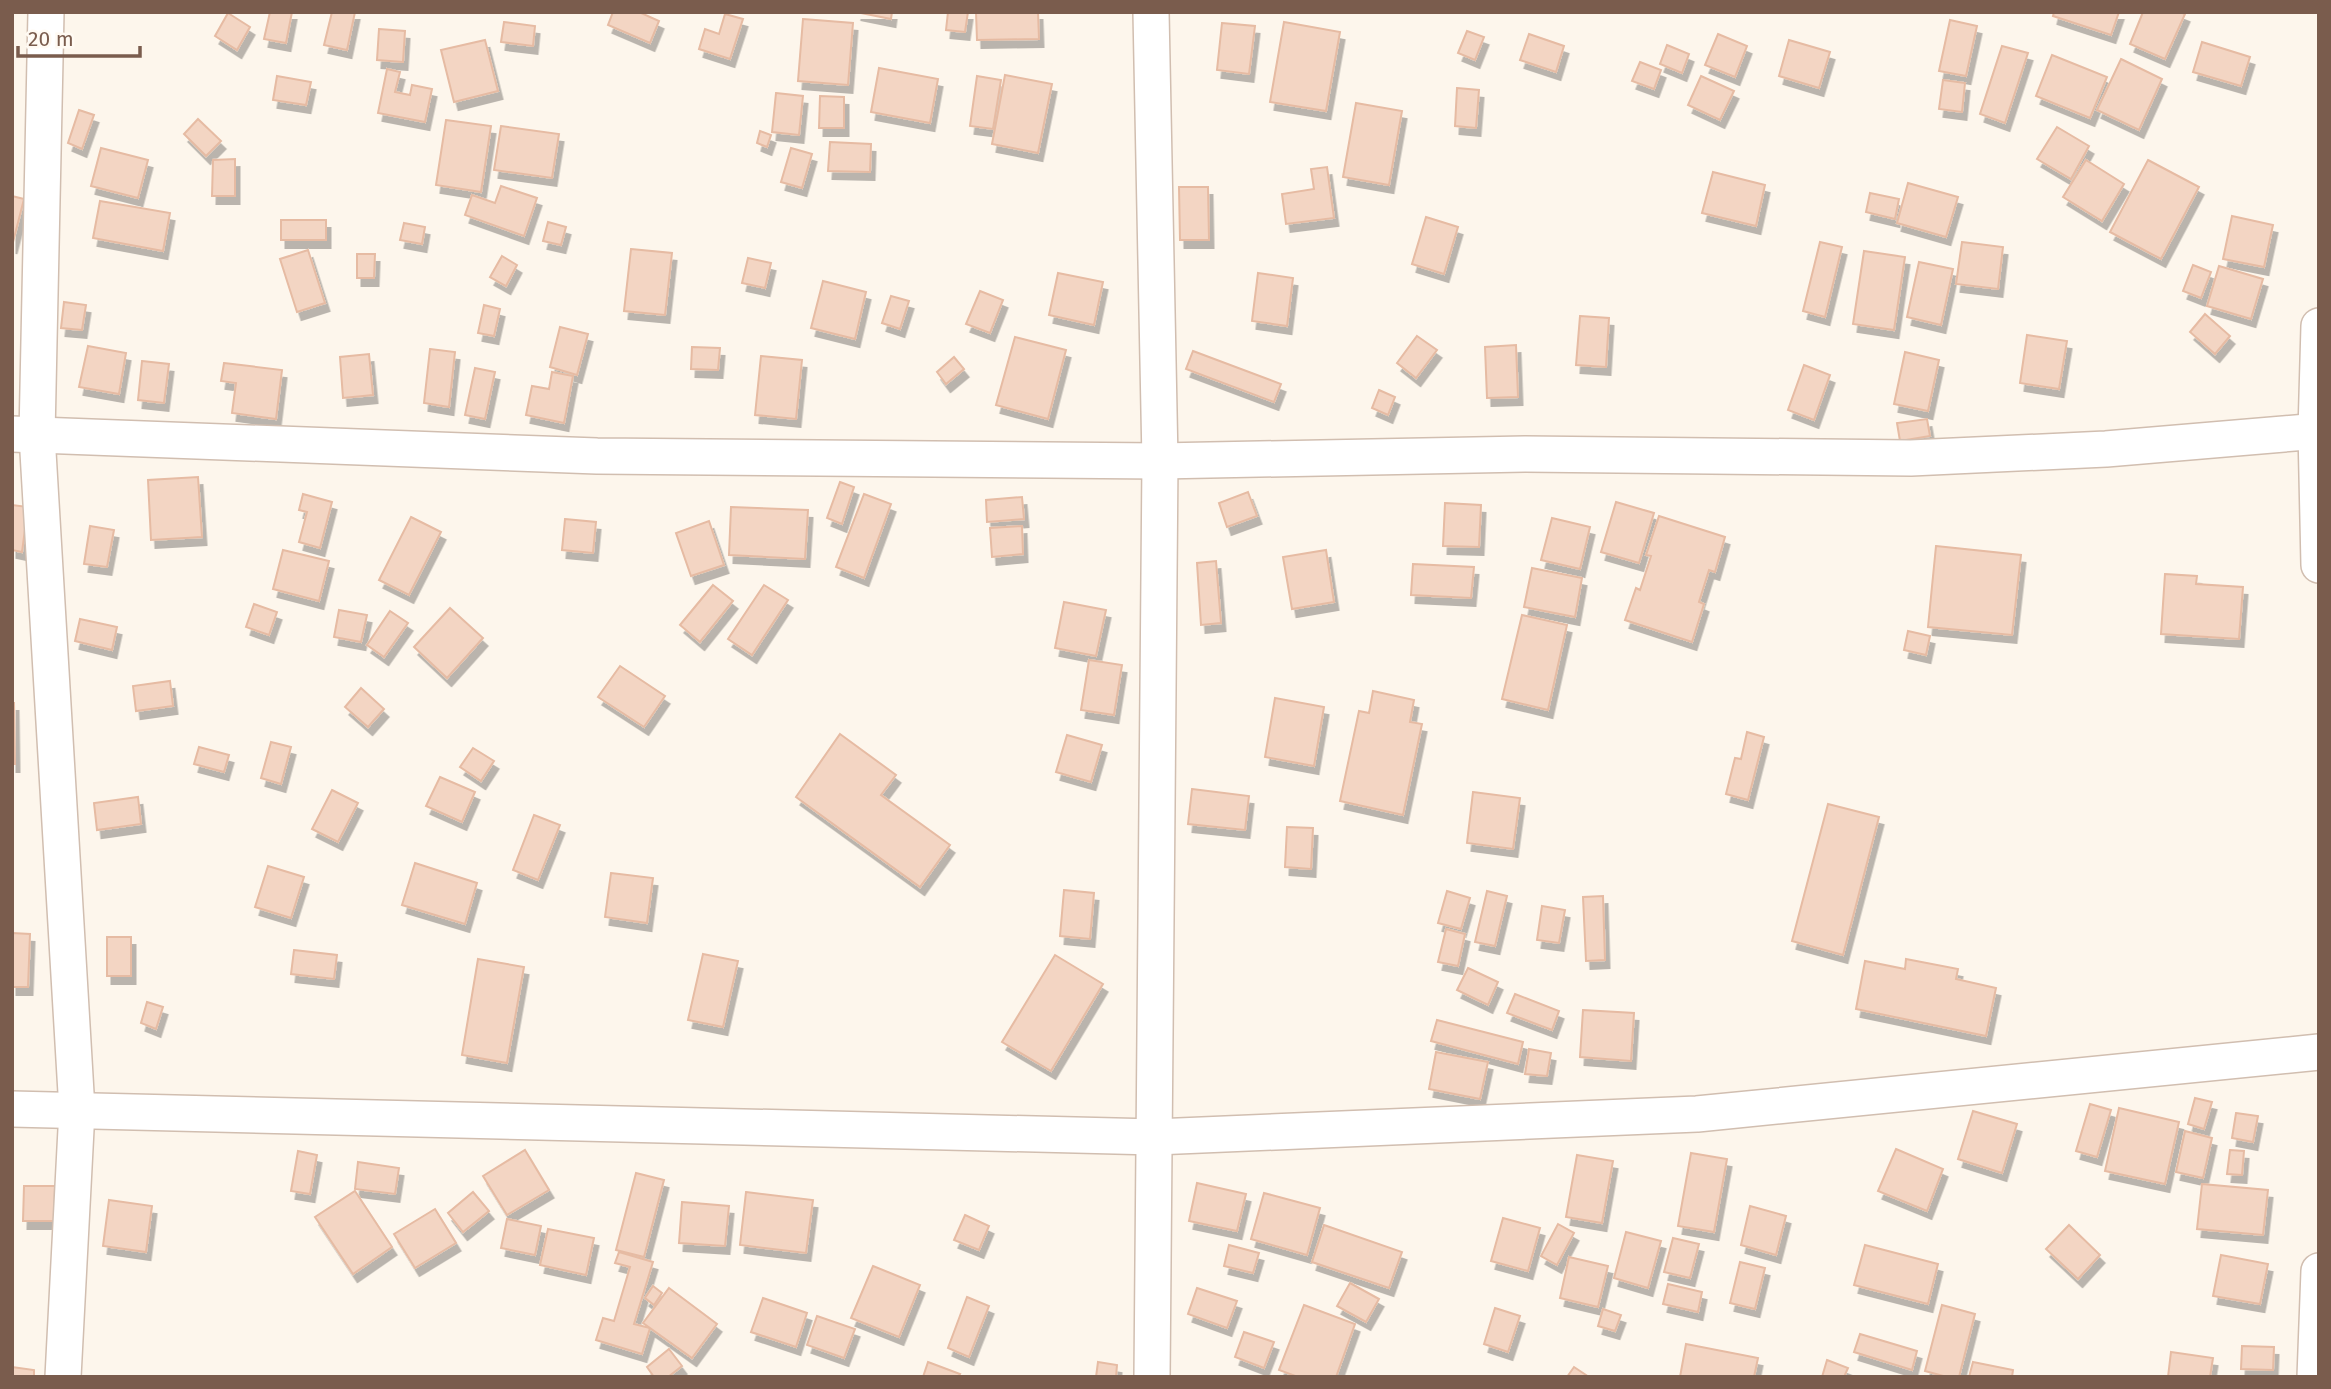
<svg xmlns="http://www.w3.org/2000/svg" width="2331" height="1389" font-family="'Fira Sans',sans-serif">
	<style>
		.building { fill: #f3d5c3; stroke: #e6bba3; stroke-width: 2; filter: url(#shadow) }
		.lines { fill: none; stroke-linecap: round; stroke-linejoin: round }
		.street-casing { stroke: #d1beb0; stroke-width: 38 }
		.street { stroke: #fff; stroke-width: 35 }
	</style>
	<defs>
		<filter id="shadow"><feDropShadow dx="4.5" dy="8" stdDeviation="0" flood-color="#0004"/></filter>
	</defs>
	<rect width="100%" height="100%" fill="#fdf6ec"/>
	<g class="building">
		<polygon points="270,12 292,12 286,43 264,39"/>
		<polygon points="332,12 355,12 347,50 324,45"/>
		<polygon points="613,12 639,12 659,21 650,43 608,25"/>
		<polygon points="856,12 892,12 891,19"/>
		<polygon points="948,12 968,12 965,32 946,30"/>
		<polygon points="976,12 1038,12 1039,39 977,40"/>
		<polygon points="2054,12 2119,12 2111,35 2053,16"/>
		<polygon points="2143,12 2180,12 2185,14 2165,59 2130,44"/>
		<polygon points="228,13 250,27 237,50 215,36"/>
		<polygon points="725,14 743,19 730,59 699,49 705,29 719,34"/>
		<polygon points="803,19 853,23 848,85 798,81"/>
		<polygon points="1950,20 1977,26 1966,76 1939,71"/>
		<polygon points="504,22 535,26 533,46 501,42"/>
		<polygon points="1284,22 1340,32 1326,111 1270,102"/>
		<polygon points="1222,23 1255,26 1249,74 1217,70"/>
		<polygon points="379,29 405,31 403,62 377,60"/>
		<polygon points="1467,31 1484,37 1475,60 1458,53"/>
		<polygon points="1529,34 1564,46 1556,72 1520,60"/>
		<polygon points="1718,34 1747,46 1735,77 1705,65"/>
		<polygon points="485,40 498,91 454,102 441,50"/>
		<polygon points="1789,40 1830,52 1819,88 1779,76"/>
		<polygon points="2202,42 2250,57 2241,86 2193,72"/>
		<polygon points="1667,45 1689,54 1682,73 1660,64"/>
		<polygon points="2002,46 2028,53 2005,123 1980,114"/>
		<polygon points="2052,55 2107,77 2090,118 2036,96"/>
		<polygon points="2121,59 2162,79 2139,130 2097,110"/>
		<polygon points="1640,62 1661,70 1654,89 1632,81"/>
		<polygon points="879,68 938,79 930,123 871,112"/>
		<polygon points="387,69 400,72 395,92 410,95 412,85 432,89 425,122 378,113"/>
		<polygon points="1005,75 1052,84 1038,153 992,144"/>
		<polygon points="277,76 311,82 306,105 273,100"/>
		<polygon points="977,76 1001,80 993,129 970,126"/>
		<polygon points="1701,76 1734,91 1720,120 1688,105"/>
		<polygon points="1943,80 1965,83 1962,112 1939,109"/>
		<polygon points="1457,88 1479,90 1476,128 1455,126"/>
		<polygon points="776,93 803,96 799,135 772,132"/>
		<polygon points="820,96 844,97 844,128 819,128"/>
		<polygon points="1356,103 1402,111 1389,185 1343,177"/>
		<polygon points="79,110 94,115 82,149 68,143"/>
		<polygon points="198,119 221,141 206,156 184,134"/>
		<polygon points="446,120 491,126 481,192 436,185"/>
		<polygon points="501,126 559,134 552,178 494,170"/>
		<polygon points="2057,127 2089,146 2071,179 2037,159"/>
		<polygon points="760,131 771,135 767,147 757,143"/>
		<polygon points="830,142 871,144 870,172 828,171"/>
		<polygon points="101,148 148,160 138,198 91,186"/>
		<polygon points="791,148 812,154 802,188 781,182"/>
		<polygon points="235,159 235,196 212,196 213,160"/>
		<polygon points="2086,160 2124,184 2102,221 2063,197"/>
		<polygon points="2148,160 2199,187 2161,259 2110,232"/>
		<polygon points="1327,167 1334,218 1286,224 1282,194 1314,189 1311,169"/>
		<polygon points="1713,172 1765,185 1756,226 1702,213"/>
		<polygon points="1908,183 1958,197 1946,237 1897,223"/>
		<polygon points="501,186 537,198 524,236 465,215 472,195 495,203"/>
		<polygon points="1179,187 1208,187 1209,240 1180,240"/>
		<polygon points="1870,193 1899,199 1895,219 1866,212"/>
		<polygon points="12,196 24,199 12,246"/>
		<polygon points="100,201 170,213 163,251 93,238"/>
		<polygon points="2232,216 2273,225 2264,267 2223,259"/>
		<polygon points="1426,217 1458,227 1444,274 1412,264"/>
		<rect x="281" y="220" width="45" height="20"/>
		<polygon points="548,222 566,227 561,245 543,241"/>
		<polygon points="404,223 425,227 422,244 400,240"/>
		<polygon points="1820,242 1842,247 1825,317 1803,311"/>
		<polygon points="1962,242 2003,247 1998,289 1956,284"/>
		<polygon points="631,249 672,253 665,315 624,311"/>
		<polygon points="308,250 325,303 297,312 280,259"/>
		<polygon points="1864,251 1905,257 1894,330 1853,324"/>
		<polygon points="357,254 375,254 374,278 357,278"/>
		<polygon points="502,256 517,265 506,286 490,277"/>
		<polygon points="748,258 771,263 765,288 742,283"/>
		<polygon points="1919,262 1953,269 1941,325 1907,317"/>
		<polygon points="2193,265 2211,272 2201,298 2183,291"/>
		<polygon points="2219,266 2263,279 2251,319 2207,306"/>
		<polygon points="1058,273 1103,282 1094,325 1049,315"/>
		<polygon points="1258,273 1293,278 1287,326 1252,321"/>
		<polygon points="823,281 866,292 855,339 811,328"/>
		<polygon points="980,291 1003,300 990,333 966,324"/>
		<polygon points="891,296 909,301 900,329 882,323"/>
		<polygon points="64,302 86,305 82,330 61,328"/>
		<polygon points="484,305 500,309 494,336 478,333"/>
		<polygon points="2205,314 2230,336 2215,354 2190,332"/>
		<polygon points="1580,316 1609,318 1606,367 1576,365"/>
		<polygon points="560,327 588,334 577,375 550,367"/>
		<polygon points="2027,335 2067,341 2059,389 2020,383"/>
		<polygon points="1417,336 1437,350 1416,378 1397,363"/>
		<polygon points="1015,337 1066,350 1048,419 996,405"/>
		<polygon points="1516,345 1518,397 1487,398 1485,347"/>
		<polygon points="88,346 126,353 119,394 79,387"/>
		<polygon points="692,347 720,348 718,370 691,369"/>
		<polygon points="430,349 455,352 449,407 424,403"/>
		<polygon points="1193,351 1281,384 1274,402 1186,369"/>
		<polygon points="1905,352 1939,360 1928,411 1894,404"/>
		<polygon points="369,354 373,395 343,398 340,357"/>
		<polygon points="761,356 802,360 796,419 755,415"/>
		<polygon points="954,357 964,369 946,384 937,372"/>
		<polygon points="142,361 169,364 164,403 138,400"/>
		<polygon points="224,363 282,370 276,419 232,413 236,383 221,381"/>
		<polygon points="1804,365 1830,375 1814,420 1788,410"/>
		<polygon points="475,368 495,372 485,419 465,415"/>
		<polygon points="552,372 573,376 564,423 526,415 532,386 549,389"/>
		<polygon points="1379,390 1395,397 1388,415 1372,408"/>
		<polygon points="1927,419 1930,436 1900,441 1897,423"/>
		<polygon points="198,477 202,537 151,540 148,480"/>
		<polygon points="840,482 854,487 842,524 827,518"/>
		<polygon points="1248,492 1257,516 1227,527 1219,503"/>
		<polygon points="303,494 332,502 320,548 299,542 307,512 299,510"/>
		<polygon points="864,494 891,504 864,578 836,567"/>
		<polygon points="1022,497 1024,519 987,522 986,500"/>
		<polygon points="1616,502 1654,513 1639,563 1601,552"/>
		<polygon points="1445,503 1481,505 1479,547 1443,546"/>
		<polygon points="12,505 28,507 22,552 12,550"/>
		<polygon points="731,507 808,510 805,559 729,555"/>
		<polygon points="1659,516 1725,537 1715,572 1709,570 1699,602 1704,604 1692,642 1625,620 1636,588 1640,590 1651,556 1646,555"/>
		<polygon points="411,517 441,532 409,595 379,580"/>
		<polygon points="1552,518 1590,527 1580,569 1541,560"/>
		<polygon points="565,519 596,522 593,553 562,550"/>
		<polygon points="709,521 724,565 691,576 676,533"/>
		<polygon points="90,526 114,530 107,567 84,564"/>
		<polygon points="1022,526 1023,554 992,557 990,528"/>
		<polygon points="1936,546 2021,555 2012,635 1928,627"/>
		<polygon points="283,550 329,561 319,601 273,589"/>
		<polygon points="1326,550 1334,602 1292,609 1283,557"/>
		<polygon points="1216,561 1221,623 1201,625 1197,563"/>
		<polygon points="1413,564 1474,567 1471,598 1411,595"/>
		<polygon points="1532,568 1582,578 1575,617 1524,607"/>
		<polygon points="2165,574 2197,576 2196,584 2243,587 2239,639 2161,634"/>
		<polygon points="713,585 733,601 700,642 680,625"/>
		<polygon points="764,585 788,600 752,655 728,639"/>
		<polygon points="1064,602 1106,610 1096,656 1055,648"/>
		<polygon points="254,604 277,612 269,635 246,627"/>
		<polygon points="450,608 483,638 447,678 414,647"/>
		<polygon points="339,610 367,615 361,642 334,637"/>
		<polygon points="390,611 408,623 384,657 367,645"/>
		<polygon points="1522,615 1567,625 1548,710 1502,699"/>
		<polygon points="80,619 117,627 112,650 75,641"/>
		<polygon points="1908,631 1930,636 1926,655 1904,650"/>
		<polygon points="1089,660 1122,665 1114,715 1081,710"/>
		<polygon points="620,666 665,696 644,727 598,697"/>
		<polygon points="170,681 173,706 136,711 133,686"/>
		<polygon points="361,688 384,709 368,727 345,707"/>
		<polygon points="1373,691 1414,700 1410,722 1422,724 1403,815 1340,801 1359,711 1369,713"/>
		<polygon points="1275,698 1324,707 1314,766 1265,757"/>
		<polygon points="12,703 14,703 15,764 12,764"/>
		<polygon points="1747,732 1764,737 1748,800 1726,794 1735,758 1741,759"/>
		<polygon points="840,734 896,775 881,795 950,845 920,887 796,797"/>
		<polygon points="1067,735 1102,745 1091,782 1056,772"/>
		<polygon points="271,742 291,747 281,784 261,778"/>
		<polygon points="199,747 229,755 224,772 194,764"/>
		<polygon points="473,748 494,761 481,781 460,767"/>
		<polygon points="440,777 475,792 462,822 426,806"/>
		<polygon points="1192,789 1249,796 1245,830 1188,824"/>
		<polygon points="332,790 358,803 338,842 312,829"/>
		<polygon points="1473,792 1520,798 1513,849 1467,843"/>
		<polygon points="138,797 141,824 97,830 94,803"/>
		<polygon points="1828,804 1879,817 1843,955 1792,941"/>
		<polygon points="534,815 560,825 538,880 513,870"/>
		<polygon points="1287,827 1313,828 1311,869 1285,867"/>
		<polygon points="415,863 477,883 465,924 402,905"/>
		<polygon points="268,866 304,877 291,918 255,907"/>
		<polygon points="611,873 653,878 647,923 605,917"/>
		<polygon points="1064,890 1094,893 1090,939 1060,936"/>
		<polygon points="1447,891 1470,898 1461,929 1438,923"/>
		<polygon points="1487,891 1507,896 1495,946 1475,942"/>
		<polygon points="1603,896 1605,960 1586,961 1583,897"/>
		<polygon points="1542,906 1565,910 1559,943 1537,940"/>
		<polygon points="1446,929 1465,934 1458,966 1438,962"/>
		<polygon points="12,933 30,934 28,987 12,987"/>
		<rect x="107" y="937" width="24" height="39"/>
		<polygon points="294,950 337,955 334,979 291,974"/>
		<polygon points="703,954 738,961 723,1027 688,1020"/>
		<polygon points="1055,955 1103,984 1051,1071 1002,1042"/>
		<polygon points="478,959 524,967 507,1063 462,1055"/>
		<polygon points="1906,959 1958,969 1956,979 1996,988 1986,1036 1856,1009 1865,961 1905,969"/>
		<polygon points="1468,968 1498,982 1488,1005 1457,990"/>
		<polygon points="1515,994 1559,1011 1552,1030 1507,1013"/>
		<polygon points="147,1002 163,1007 156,1029 141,1023"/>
		<polygon points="1583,1010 1634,1013 1631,1061 1580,1057"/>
		<polygon points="1437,1020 1523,1042 1518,1064 1431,1041"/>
		<polygon points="1529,1049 1551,1053 1547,1076 1525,1074"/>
		<polygon points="1436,1052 1488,1062 1480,1099 1429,1089"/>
		<polygon points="2195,1098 2212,1102 2204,1129 2188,1124"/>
		<polygon points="2090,1104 2111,1110 2097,1157 2076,1151"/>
		<polygon points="2119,1108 2179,1122 2165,1184 2105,1171"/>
		<polygon points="1973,1111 2017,1124 2002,1173 1958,1159"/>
		<polygon points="2236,1113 2258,1116 2253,1142 2232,1138"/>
		<polygon points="2185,1131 2212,1138 2203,1178 2176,1172"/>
		<polygon points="1896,1149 1943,1169 1927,1211 1878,1191"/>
		<polygon points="525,1150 549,1190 507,1215 483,1176"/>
		<polygon points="2230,1150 2244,1151 2242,1175 2227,1174"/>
		<polygon points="298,1151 317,1155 310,1194 291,1191"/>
		<polygon points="1691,1153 1727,1159 1714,1232 1678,1226"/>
		<polygon points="1577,1155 1613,1161 1602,1223 1566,1217"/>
		<polygon points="358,1162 399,1168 395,1194 355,1189"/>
		<polygon points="636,1173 664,1180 644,1257 616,1250"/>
		<polygon points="1197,1183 1246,1194 1237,1231 1189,1221"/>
		<polygon points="2202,1184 2268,1190 2263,1235 2197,1229"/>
		<polygon points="24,1186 55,1186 54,1221 23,1221"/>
		<polygon points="355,1191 392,1247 353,1274 315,1217"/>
		<polygon points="473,1192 489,1211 463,1232 448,1213"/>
		<polygon points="746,1192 813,1200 806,1253 740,1245"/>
		<polygon points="1264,1193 1320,1208 1307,1255 1251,1239"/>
		<polygon points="109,1200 152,1206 146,1252 103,1246"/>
		<polygon points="682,1202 729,1206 725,1246 679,1243"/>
		<polygon points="1750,1206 1786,1216 1776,1255 1741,1245"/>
		<polygon points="435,1209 456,1243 415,1268 394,1234"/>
		<polygon points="965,1215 989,1226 979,1250 954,1240"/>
		<polygon points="1503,1218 1540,1228 1528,1271 1491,1261"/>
		<polygon points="507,1219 541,1226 535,1255 501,1248"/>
		<polygon points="1558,1224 1574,1233 1557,1265 1541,1256"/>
		<polygon points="1324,1225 1402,1252 1389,1288 1312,1262"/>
		<polygon points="2069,1225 2100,1255 2078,1279 2046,1249"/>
		<polygon points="548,1229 594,1238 586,1275 540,1265"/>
		<polygon points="1626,1232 1661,1241 1648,1288 1614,1278"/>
		<polygon points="1673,1238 1699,1244 1690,1278 1664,1272"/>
		<polygon points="1229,1245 1259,1253 1253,1273 1224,1266"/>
		<polygon points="1865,1245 1938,1264 1928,1304 1854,1285"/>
		<polygon points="619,1252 653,1262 634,1324 650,1328 642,1354 596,1340 603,1318 614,1321 630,1267 615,1263"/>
		<polygon points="2221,1255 2268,1264 2260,1304 2213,1296"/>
		<polygon points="1569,1257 1608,1266 1598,1307 1560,1298"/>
		<polygon points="1740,1262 1765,1268 1755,1309 1730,1303"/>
		<polygon points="873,1266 920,1285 899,1337 851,1318"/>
		<polygon points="1350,1283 1379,1299 1366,1322 1337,1306"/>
		<polygon points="1668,1284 1702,1292 1698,1312 1663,1304"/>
		<polygon points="653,1286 662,1293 654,1305 645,1298"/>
		<polygon points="669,1288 717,1324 692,1358 643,1323"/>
		<polygon points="1197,1288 1237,1301 1227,1328 1188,1314"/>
		<polygon points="967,1297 989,1306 969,1357 948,1348"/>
		<polygon points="763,1298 807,1313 796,1347 751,1332"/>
		<polygon points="1304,1305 1355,1324 1336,1377 1298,1377 1279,1370"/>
		<polygon points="1942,1305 1975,1314 1959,1377 1947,1377 1925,1371"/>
		<polygon points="1495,1308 1520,1316 1508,1352 1484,1344"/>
		<polygon points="1603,1309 1621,1315 1615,1331 1598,1326"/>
		<polygon points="817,1316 855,1329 844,1358 807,1345"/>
		<polygon points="1244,1332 1274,1342 1264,1368 1235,1357"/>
		<polygon points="1860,1334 1917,1351 1912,1370 1854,1352"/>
		<polygon points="1686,1344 1758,1358 1754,1377 1680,1377"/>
		<polygon points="2242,1346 2274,1347 2273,1370 2241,1369"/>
		<polygon points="669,1349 682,1366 668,1377 654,1377 647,1367"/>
		<polygon points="2171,1352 2213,1358 2210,1377 2168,1377"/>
		<polygon points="1827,1360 1848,1368 1844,1377 1822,1377"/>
		<polygon points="928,1362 960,1374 958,1377 923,1377"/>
		<polygon points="1098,1362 1117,1365 1116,1377 1096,1377"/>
		<polygon points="1973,1362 2013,1370 2012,1377 1969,1377"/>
		<polygon points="12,1367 34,1370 34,1377 12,1377"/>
		<polygon points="1574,1367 1589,1377 1567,1377"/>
	</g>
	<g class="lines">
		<defs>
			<g id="street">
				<polyline points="46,12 37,435 77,1110 63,1377"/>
				<polyline points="1151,12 1160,461 1152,1377"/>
				<polyline points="2319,326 2316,431 2319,565"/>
				<polyline points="12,434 597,456 1160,461 1525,454 1911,458 2106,449 2319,431"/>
				<polyline points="12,1109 1155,1137 1697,1114 2319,1052"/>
				<polyline points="2315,1377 2319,1271"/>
			</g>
		</defs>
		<use href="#street" class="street-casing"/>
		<use href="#street" class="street"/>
	</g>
	<rect width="2331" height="1389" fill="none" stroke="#7a5c4d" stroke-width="28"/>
	<path d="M18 46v10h122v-10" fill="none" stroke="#7a5c4d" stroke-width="3.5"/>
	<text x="28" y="46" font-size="21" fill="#7a5c4d" stroke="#fffaf3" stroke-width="5" paint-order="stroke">20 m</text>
</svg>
